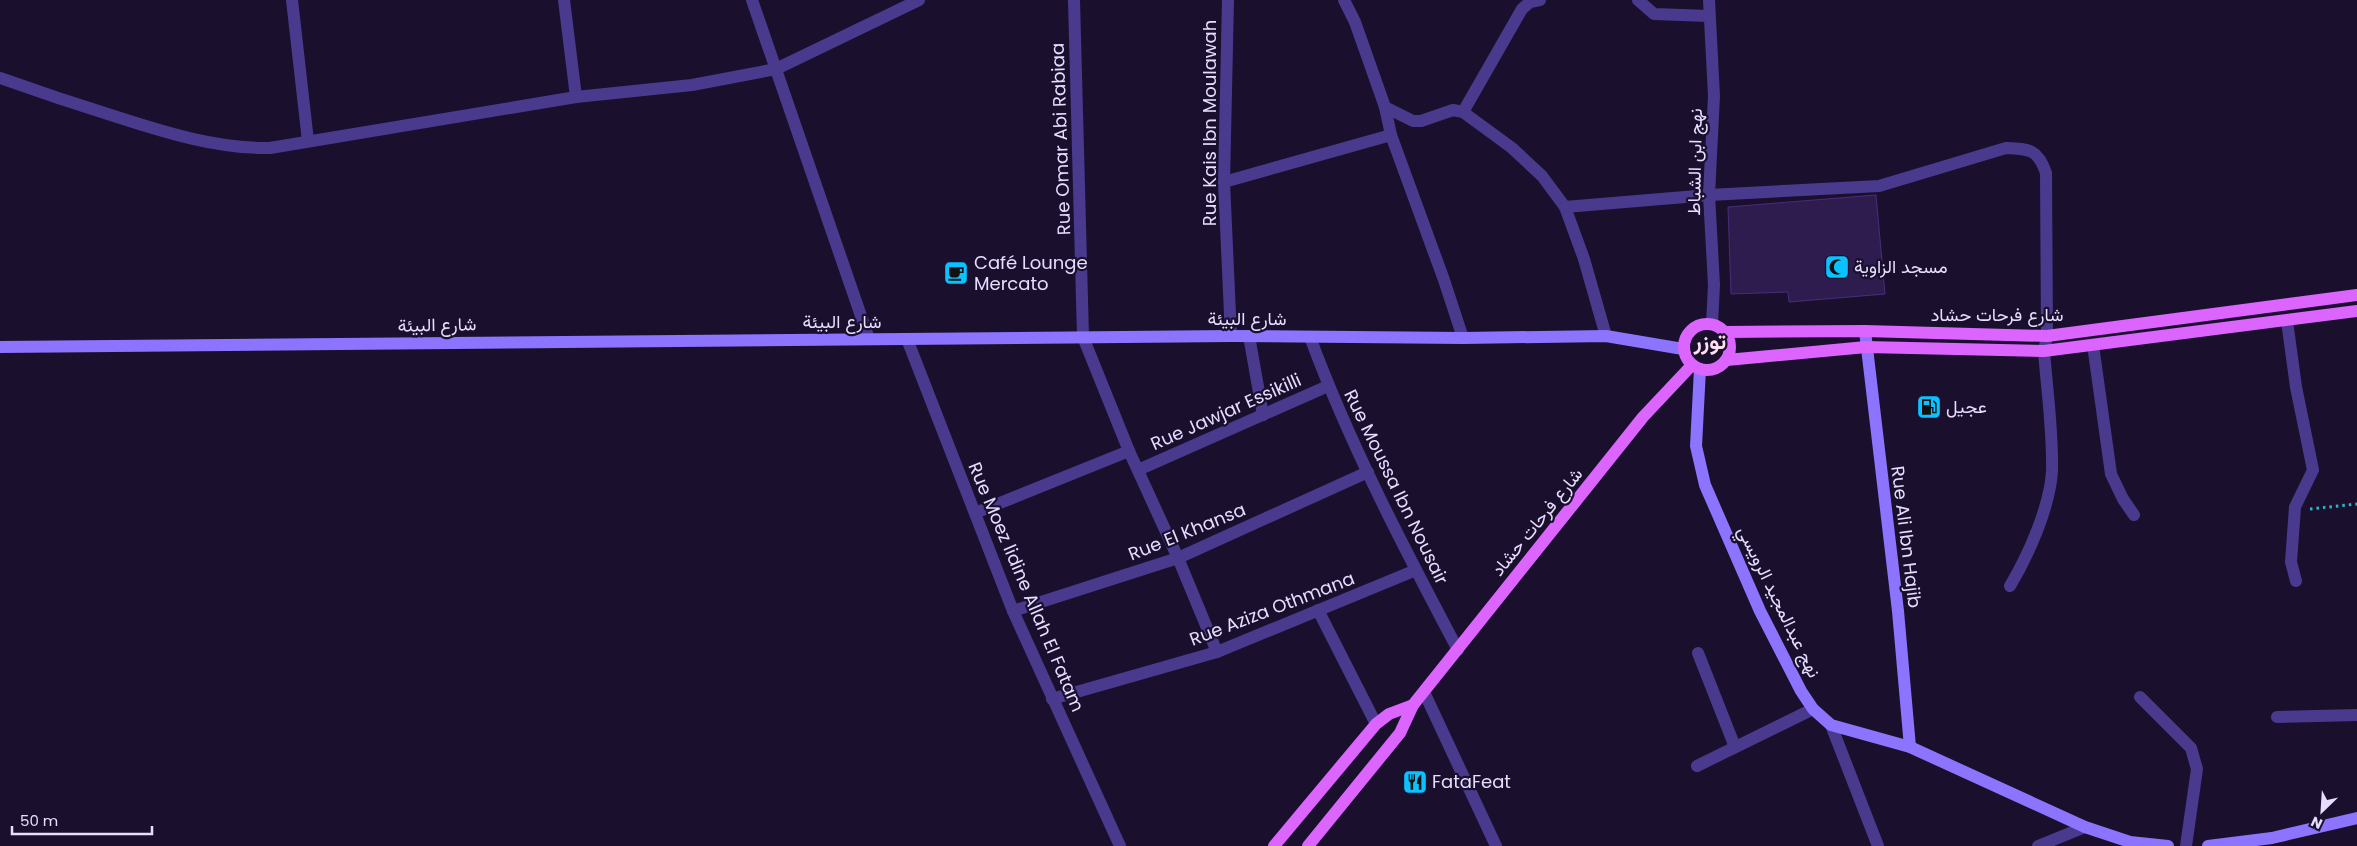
<svg xmlns="http://www.w3.org/2000/svg" width="2357" height="846" font-family="Poppins,Vazirmatn,sans-serif">
	<style>
		.building { fill: #2e1c4f; stroke: #482d7c }
		.lines { fill: none; stroke-linecap: round; stroke-linejoin: round }
		.path { stroke: #2bb7c5; stroke-width: 3; stroke-dasharray: 2.5 4; stroke-linecap: butt }
		.street { stroke: #4a3a8e; stroke-width: 12 }
		.secondary { stroke: #8c74ff; stroke-width: 12 }
		.primary { stroke: #dc64ff; stroke-width: 12 }
		.labels { text-anchor: middle; stroke-width: 4.5; stroke-linejoin: round; paint-order: stroke }
		.street-label { font-size: 18px; fill: #e6ddff; stroke: #1a102e }
		.poi-label { font-size: 18px; fill: #e6ddff; stroke: #1a102e; text-anchor: start }
		.district-label { font-size: 22px; font-weight: bold; fill: #ffdfef; stroke: #1a102e }
	</style>
	<rect width="100%" height="100%" fill="#1a102e"/>
	<polygon class="building" points="1876,195 1885,294 1789,302 1788,292 1731,294 1728,207"/>
	<g class="lines">
		<polyline class="path" points="2310,509 2357,504"/>
		<g class="street">
			<polyline points="292,0 308,141"/>
			<polyline points="564,0 576,97"/>
			<polyline points="752,0 869,339"/>
			<polyline points="1074,0 1083,337 1129,451 1178,558 1217,652"/>
			<polyline points="1228,0 1224,182 1231,336"/>
			<polyline points="1344,0 1355,22 1385,107 1413,121 1421,121 1453,110 1463,112 1512,148 1542,176 1565,207 1584,259 1606,336"/>
			<polyline points="1638,0 1654,14 1709,16"/>
			<polyline points="1709,0 1714,96 1709,195 1714,285 1712,324"/>
			<path d="M 0,78 C 39,92 78,105 117,117 C 167,133 218,149 270,148 L 576,97 L 692,85 L 776,69 L 919,0"/>
			<polyline points="1385,107 1391,135 1444,280 1463,338"/>
			<polyline points="1463,112 1522,9 1530,2 1540,0"/>
			<polyline points="1224,182 1391,135"/>
			<path d="M 1565,207 L 1709,195 L 1879,186 L 2006,148 C 2029,149 2038,149 2046,173 L 2047,336 L 2044,351 C 2047,391 2053,431 2052,471 C 2050,507 2028,556 2010,586"/>
			<polyline points="2287,321 2296,387 2313,470 2295,507 2291,562 2296,581"/>
			<polyline points="1249,336 1263,415"/>
			<path d="M 1310,337 C 1350,445 1404,548 1458,650"/>
			<polyline points="907,339 1013,611 1120,846"/>
			<polyline points="2093,345 2111,474 2123,499 2134,515"/>
			<polyline points="1138,470 1328,386"/>
			<polyline points="975,513 1129,451"/>
			<polyline points="1318,610 1376,724"/>
			<polyline points="1013,611 1178,558 1368,472"/>
			<polyline points="1698,653 1735,747"/>
			<polyline points="1424,692 1496,846"/>
			<polyline points="2140,697 2191,748 2197,769 2186,846"/>
			<polyline points="1052,699 1217,652 1416,570"/>
			<polyline points="2277,717 2357,715"/>
			<polyline points="1831,725 1878,846"/>
			<polyline points="1697,766 1813,709"/>
			<polyline points="2038,846 2085,827"/>
		</g>
		<g class="secondary">
			<polyline points="1865,331 1898,611 1910,747"/>
			<polyline points="0,347 1231,336 1463,338 1606,336 1683,349"/>
			<polyline points="1700,369 1696,446 1705,485 1760,611 1801,691 1813,709 1831,725 1910,747 2085,827 2130,842 2168,846"/>
			<polyline points="2208,846 2272,838 2357,818"/>
		</g>
		<g class="primary">
			<circle cx="1707" cy="347" r="23"/>
			<polyline points="1725,332 1865,331 2047,336 2357,295"/>
			<polyline points="1727,360 1866,347 2044,351 2357,311"/>
			<polyline points="1274,846 1376,724 1389,714 1413,705"/>
			<polyline points="1308,846 1400,733 1413,705 1643,417 1692,365"/>
		</g>
	</g>
	<defs>
		<symbol id="mosque-square" viewBox="-11 -11 22 22"><rect x="-9" y="-9" width="18" height="18" rx="4" fill="#09c2ff" stroke="#1a102e"/><path d="M3.5-4.9A6 6 0 1 0 3.5 4.9A5 5 0 1 1 3.5-4.9Z" fill="#111"/></symbol>
		<symbol id="cafe-square" viewBox="-11 -11 22 22"><rect x="-9" y="-9" width="18" height="18" rx="4" fill="#09c2ff" stroke="#1a102e"/><path d="M-5.5-4.5H6V0H3Q3 3.5 0 3.5H-2.5Q-5.5 3.5-5.5 0ZM3-3.2v2h1.7v-2ZM-6 4.5H4V6H-6Z" fill="#111"/></symbol>
		<symbol id="fuel-square" viewBox="-11 -11 22 22"><rect x="-9" y="-9" width="18" height="18" rx="4" fill="#09c2ff" stroke="#1a102e"/><path d="M-5.5-6h7V0h2V4h1.3V-2.5L3-4.5l.8-.8L6-3V5H2.5V1h-1V6h-7ZM-4.2-4.7v3.2H.2V-4.7Z" fill="#111"/></symbol>
		<symbol id="restaurant-square" viewBox="-11 -11 22 22"><rect x="-9" y="-9" width="18" height="18" rx="4" fill="#09c2ff" stroke="#1a102e"/><path d="M-5-6h1v4h1v-4h1v4h1v-4h1v5L-1.5 .5V6h-2V.5L-5-1ZM5-6V6H3V1.5H1.5Q1.5-4 5-6Z" fill="#111"/></symbol>
	</defs>
	<g fill-rule="evenodd">
		<use href="#mosque-square" x="1823" y="253" width="28" height="28"/>
		<use href="#cafe-square" x="942" y="259" width="28" height="28"/>
		<use href="#fuel-square" x="1915" y="393" width="28" height="28"/>
		<use href="#restaurant-square" x="1401" y="768" width="28" height="28"/>
	</g>
	<g class="labels">
		<g class="street-label">
			<text transform="translate(1210 123) rotate(-90)" y="6">Rue Kais Ibn Moulawah</text>
			<text transform="translate(1061 139) rotate(-92)" y="6">Rue Omar Abi Rabiaa</text>
			<text transform="translate(1695 162) rotate(-89)" y="6">نهج ابن الشباط</text>
			<text x="1997" y="321">شارع فرحات حشاد</text>
			<text x="1247" y="325">شارع البيئة</text>
			<text x="842" y="328">شارع البيئة</text>
			<text transform="translate(437 325) rotate(-1)" y="6">شارع البيئة</text>
			<text transform="translate(1226 412) rotate(-24)" y="6">Rue Jawjar Essikilli</text>
			<text transform="translate(1396 487) rotate(64)" y="6">Rue Moussa Ibn Nousair</text>
			<text transform="translate(1537 522) rotate(-51)" y="6">شارع فرحات حشاد</text>
			<text transform="translate(1187 532) rotate(-22)" y="6">Rue El Khansa</text>
			<text transform="translate(1906 537) rotate(83)" y="6">Rue Ali Ibn Hajib</text>
			<text transform="translate(1026 587) rotate(67)" y="6">Rue Moez lidine Allah El Fatam</text>
			<text transform="translate(1779 602) rotate(64)" y="6">نهج عبدالمجيد الرويسي</text>
			<text transform="translate(1272 609) rotate(-21)" y="6">Rue Aziza Othmana</text>
		</g>
		<g class="poi-label">
			<text x="974" y="269">Café Lounge<tspan x="974" dy="21">Mercato</tspan></text>
			<text x="1854" y="273">مسجد الزاوية</text>
			<text x="1946" y="413">عجيل</text>
			<text x="1432" y="788">FataFeat</text>
		</g>
		<g class="district-label">
			<text x="1710" y="349">توزر</text>
		</g>
	</g>
	<g transform="translate(2322 811) rotate(205)" stroke="#1a102e" stroke-width="4" paint-order="stroke">
	<path d="M0-4L9 19L0 12L-9 19Z" fill="#e6ddff"/>
	<text y="-8" font-size="14" font-weight="bold" text-anchor="middle" fill="#e6ddff">N</text>
	</g>
	<path d="M12 826v8h140v-8" fill="none" stroke="#e6ddff" stroke-width="2.5"/>
	<text x="20" y="826" font-size="15" fill="#e6ddff" stroke="#1a102e" stroke-width="4" paint-order="stroke">50 m</text>
</svg>
